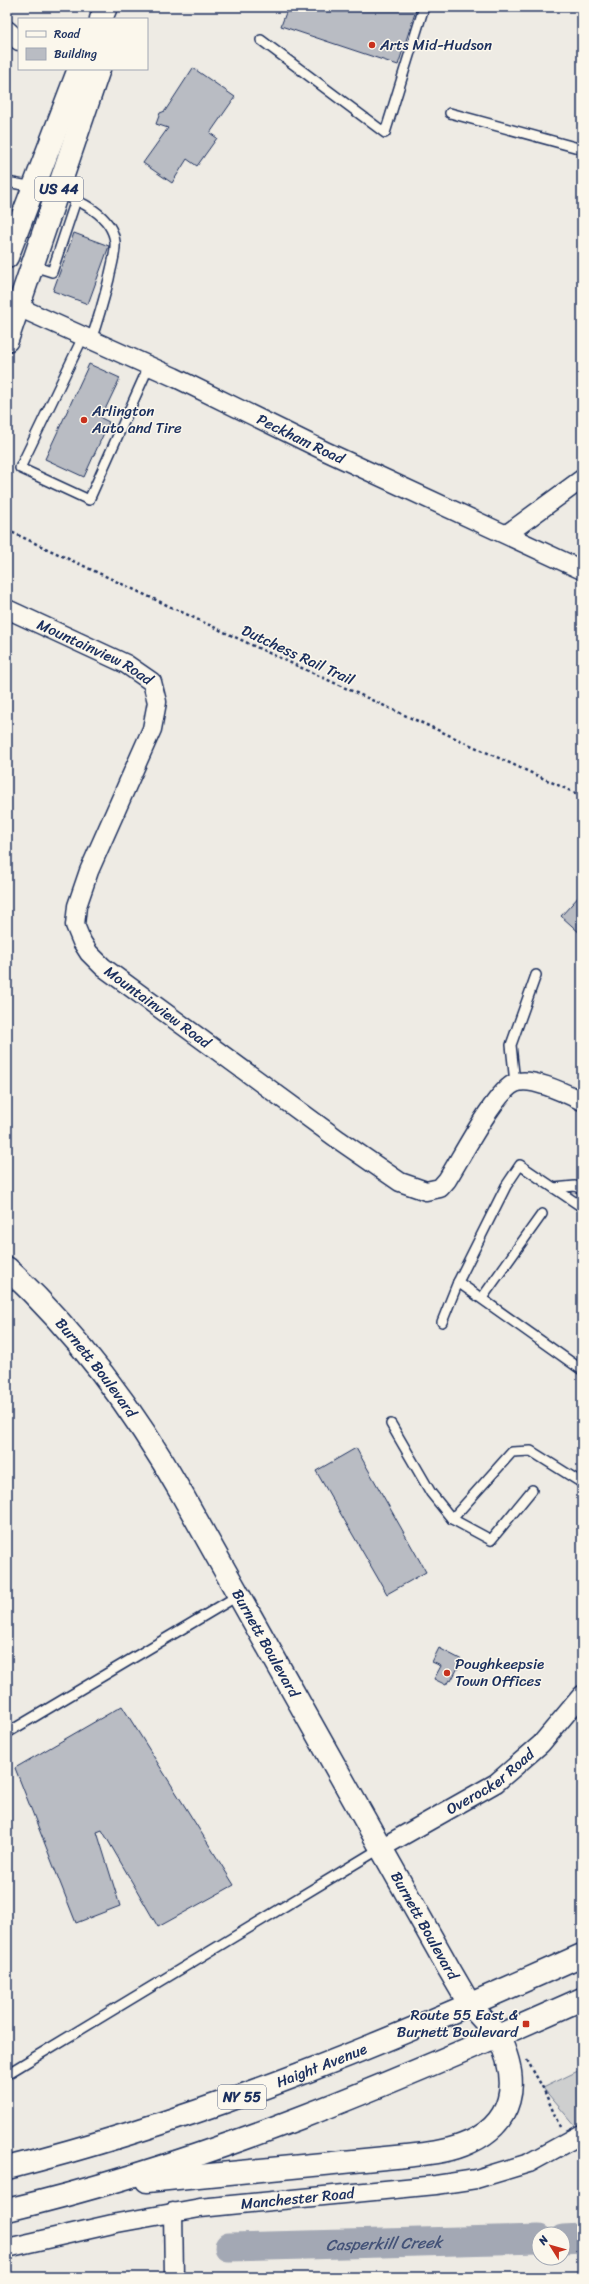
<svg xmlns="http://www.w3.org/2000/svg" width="589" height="2284" font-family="Sriracha,sans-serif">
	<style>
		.green { fill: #cecfcf; stroke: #747f96 }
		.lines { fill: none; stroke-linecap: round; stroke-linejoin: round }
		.river { stroke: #a3a8b4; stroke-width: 29 }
		.building { fill: #b9bcc3; stroke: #1b2f5e }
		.service-casing { stroke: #1b2f5e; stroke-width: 12 }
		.minor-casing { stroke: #1b2f5e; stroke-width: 21 }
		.tertiary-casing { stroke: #1b2f5e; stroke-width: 25 }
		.primary-casing { stroke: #1b2f5e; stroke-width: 25 }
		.trunk-casing { stroke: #1b2f5e; stroke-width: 25 }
		.path { stroke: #1b2f5e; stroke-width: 2.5; stroke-dasharray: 3 3; stroke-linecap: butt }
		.service { stroke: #fbf7ec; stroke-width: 9 }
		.minor { stroke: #fbf7ec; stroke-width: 18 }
		.tertiary { stroke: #fbf7ec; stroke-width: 22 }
		.primary { stroke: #fbf7ec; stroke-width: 22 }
		.trunk { stroke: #fbf7ec; stroke-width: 22 }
		.poi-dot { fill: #c8321e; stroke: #fbf7ec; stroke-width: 1.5 }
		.labels { text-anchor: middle; stroke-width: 3; stroke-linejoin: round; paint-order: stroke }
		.shield { fill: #fbf7ec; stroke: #5e6b89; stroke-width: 1 }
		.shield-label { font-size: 14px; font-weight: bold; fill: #1b2f5e }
		.poi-label { font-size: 15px; fill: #1b2f5e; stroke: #fbf7ec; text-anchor: start }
		.street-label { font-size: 15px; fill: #1b2f5e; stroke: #fbf7ec }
		.water-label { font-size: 16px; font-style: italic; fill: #445378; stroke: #fbf7ec }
	</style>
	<rect width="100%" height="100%" fill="#eeebe4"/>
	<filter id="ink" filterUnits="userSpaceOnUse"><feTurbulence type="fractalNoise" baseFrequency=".025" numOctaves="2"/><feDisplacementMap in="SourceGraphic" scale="8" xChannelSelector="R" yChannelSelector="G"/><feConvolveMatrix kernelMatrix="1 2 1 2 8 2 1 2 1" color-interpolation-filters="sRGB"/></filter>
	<g filter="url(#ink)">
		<polygon class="green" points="582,2069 582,2134 543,2088"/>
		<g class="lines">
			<g class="river">
				<polyline points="563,2239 582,2238"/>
				<path id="s1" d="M 229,2247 L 539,2239"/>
			</g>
		</g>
		<g class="building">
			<polygon points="288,7 417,7 398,65 281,26"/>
			<polygon points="193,68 235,97 210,133 217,138 197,166 187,159 172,183 143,163 168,128 156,124 160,113 165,111"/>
			<polygon points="74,233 109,246 88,304 53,291"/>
			<polygon points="89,364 120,378 101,418 109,422 84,477 45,459"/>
			<polygon points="582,893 582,935 561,916"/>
			<polygon points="356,1448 426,1572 387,1594 316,1471"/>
			<polygon points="439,1648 462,1660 451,1681 449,1680 446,1685 434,1679 441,1666 432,1662"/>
			<polygon points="122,1706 234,1885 158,1927 102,1830 97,1832 120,1906 76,1923 15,1768"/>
		</g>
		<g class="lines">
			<defs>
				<g id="service">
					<polyline points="261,40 385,133 424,7"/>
					<polyline points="450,113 582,149"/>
					<polyline points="7,182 34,187"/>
					<path d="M 58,194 C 80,200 112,215 115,242 C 116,254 111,267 109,279 C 104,299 98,320 91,340"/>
					<polyline points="33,266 52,272 76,200"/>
					<polyline points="83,337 20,468 89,500 149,366"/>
					<polyline points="515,1083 511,1045 536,975"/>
					<polyline points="554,1188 575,1186 582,1189"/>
					<polyline points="582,1207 520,1165 506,1186 458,1282 582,1370"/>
					<polyline points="482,1298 542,1214"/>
					<polyline points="442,1322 458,1282"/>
					<polyline points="391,1424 431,1493 452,1519 512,1452 531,1451 582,1483"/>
					<polyline points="452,1519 491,1540 532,1490"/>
					<polyline points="7,1733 239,1595"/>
					<polyline points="7,2074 381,1848"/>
				</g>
				<g id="minor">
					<polyline points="7,30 19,41"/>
					<path id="s2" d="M 7,302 L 174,377 L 325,451 L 582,570"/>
					<polyline points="507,534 582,479"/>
					<path id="s3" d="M 7,609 L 126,664 L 152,682 L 157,702 L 152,729 L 89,871 L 77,906 L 75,925 L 82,942 L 89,953 L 103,967 L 339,1140 L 400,1182 L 426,1191 L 440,1188 L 447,1180 C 460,1160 495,1091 515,1083 C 531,1076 567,1094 582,1101"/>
					<path id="s4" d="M 381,1848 L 496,1783 L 541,1744 L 582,1695"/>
					<polyline points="173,2212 174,2277"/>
					<path id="s5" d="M 7,2248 L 117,2223 L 200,2208 L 436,2185 L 476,2179 L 529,2163 L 582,2134"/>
				</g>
				<g id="tertiary">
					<path id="s6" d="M 7,1268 C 79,1335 135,1411 183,1496 L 449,1969 L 470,2005 L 498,2036"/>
				</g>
				<g id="primary">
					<path id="s7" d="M 7,2168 C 207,2118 395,2039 582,1955"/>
					<path d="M 147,2181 L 406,2156 C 425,2154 445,2152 463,2145 C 515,2125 521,2082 498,2036"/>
					<path d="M 7,2210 C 207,2163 395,2082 582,1999"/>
				</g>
				<g id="trunk">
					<polyline points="101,19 106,7"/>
					<polyline points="7,257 79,69"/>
					<polyline points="7,340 99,69"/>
				</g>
			</defs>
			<use href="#service" class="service-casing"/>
			<use href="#minor" class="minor-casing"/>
			<use href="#tertiary" class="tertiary-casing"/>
			<use href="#primary" class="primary-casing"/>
			<use href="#trunk" class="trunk-casing"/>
			<g class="path">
				<polyline points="7,530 271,654 582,796"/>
				<polyline points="527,2060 543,2088 560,2127"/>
			</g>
			<use href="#service" class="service"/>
			<use href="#minor" class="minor"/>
			<use href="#tertiary" class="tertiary"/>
			<use href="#primary" class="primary"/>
			<use href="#trunk" class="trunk"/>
		</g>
	</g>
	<g class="poi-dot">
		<circle cx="372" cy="45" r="4"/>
		<circle cx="84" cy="420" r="4"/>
		<circle cx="447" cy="1673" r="4"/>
		<rect x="522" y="2020" width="8" height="8" rx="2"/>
	</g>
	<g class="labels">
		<g class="shield">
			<rect x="35" y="177" width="48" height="24" rx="3"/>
			<rect x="218" y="2085" width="48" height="24" rx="3"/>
		</g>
		<g class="shield-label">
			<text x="59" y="194">US 44</text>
			<text x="242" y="2102">NY 55</text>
		</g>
		<g class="poi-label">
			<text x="380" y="50">Arts Mid-Hudson</text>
			<text x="92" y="416">Arlington<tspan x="92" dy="17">Auto and Tire</tspan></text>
			<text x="455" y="1669">Poughkeepsie<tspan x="455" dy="17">Town Offices</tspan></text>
			<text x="518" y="2020" text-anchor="end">Route 55 East &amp;<tspan x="518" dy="17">Burnett Boulevard</tspan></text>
		</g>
		<g class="street-label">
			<text dy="5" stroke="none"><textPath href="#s2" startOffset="324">Peckham Road</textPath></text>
			<text dy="5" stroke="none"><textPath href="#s3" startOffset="98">Mountainview Road</textPath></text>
			<text transform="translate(298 655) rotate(25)" y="5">Dutchess Rail Trail</text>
			<text dy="5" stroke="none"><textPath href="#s3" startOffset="541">Mountainview Road</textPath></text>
			<text dy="5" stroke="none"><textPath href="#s6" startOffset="134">Burnett Boulevard</textPath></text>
			<text dy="5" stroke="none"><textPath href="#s6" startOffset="458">Burnett Boulevard</textPath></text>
			<text dy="5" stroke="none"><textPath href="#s4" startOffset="128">Overocker Road</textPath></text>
			<text dy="5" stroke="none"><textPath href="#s6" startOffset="782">Burnett Boulevard</textPath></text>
			<text dy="5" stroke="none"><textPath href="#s7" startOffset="331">Haight Avenue</textPath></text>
			<text dy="5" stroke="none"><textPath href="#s5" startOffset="295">Manchester Road</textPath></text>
		</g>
		<g class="water-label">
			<text dy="6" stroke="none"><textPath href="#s1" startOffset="155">Casperkill Creek</textPath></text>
		</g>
	</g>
	<rect width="589" height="2284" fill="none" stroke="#fbf7ec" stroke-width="24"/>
	<rect x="12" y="12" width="565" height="2260" fill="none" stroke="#1b2f5e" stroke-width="1.5" filter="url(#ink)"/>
	<rect x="18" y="18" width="130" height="52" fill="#fbf7ec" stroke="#a1a7b3"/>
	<rect x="26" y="31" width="20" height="6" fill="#fbf7ec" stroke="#a1a7b3"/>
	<text x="54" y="38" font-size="12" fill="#1b2f5e">Road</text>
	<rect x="26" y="48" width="20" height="12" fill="#b9bcc3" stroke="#a1a7b3"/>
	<text x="54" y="58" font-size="12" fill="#1b2f5e">Building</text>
	<g transform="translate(551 2246) rotate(307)"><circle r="19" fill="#fbf7ec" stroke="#a1a7b3"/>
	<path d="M0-3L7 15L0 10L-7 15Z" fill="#c8321e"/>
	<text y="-6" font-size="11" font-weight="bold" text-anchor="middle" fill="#1b2f5e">N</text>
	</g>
</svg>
